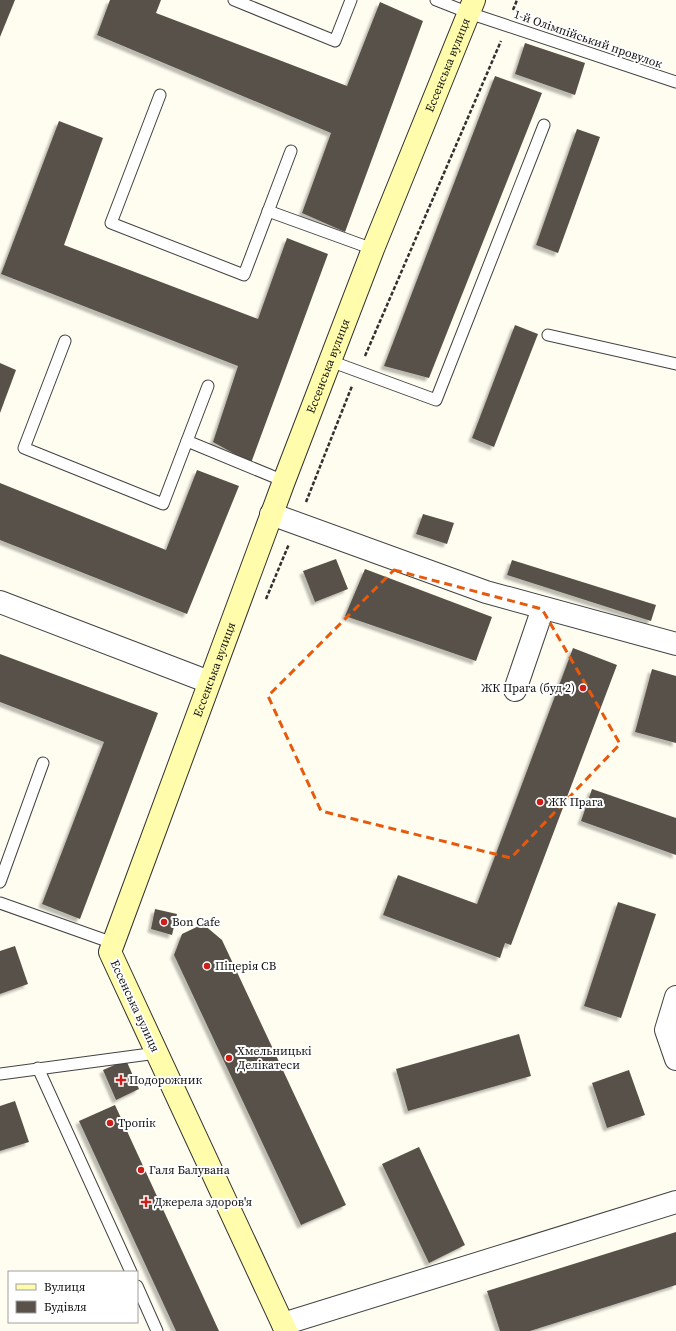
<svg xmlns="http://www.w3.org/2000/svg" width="676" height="1331" font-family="'Source Serif 4',serif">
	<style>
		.building { fill: #59514a; filter: url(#shadow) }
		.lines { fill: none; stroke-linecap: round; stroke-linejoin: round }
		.lane-casing { stroke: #424242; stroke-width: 13 }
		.street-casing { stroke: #424242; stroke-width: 24 }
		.secondary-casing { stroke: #313131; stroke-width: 24 }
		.path { stroke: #313131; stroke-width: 2.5; stroke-dasharray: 4 2; stroke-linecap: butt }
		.lane { stroke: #fff; stroke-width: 11 }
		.street { stroke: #fff; stroke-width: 22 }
		.secondary { stroke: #fffcab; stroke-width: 22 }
		.marked { fill: none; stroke: #e8590c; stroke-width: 3; stroke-dasharray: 8 5; stroke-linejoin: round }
		.poi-dot { fill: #cd1e18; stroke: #fff; stroke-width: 1.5 }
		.labels { text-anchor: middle; stroke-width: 4; stroke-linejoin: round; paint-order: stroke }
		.street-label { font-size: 12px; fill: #0f0f0f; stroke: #fff }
		.poi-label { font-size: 12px; fill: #0f0f0f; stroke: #fff; text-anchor: start }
	</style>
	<defs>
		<filter id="shadow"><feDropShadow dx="-3.5" dy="3.5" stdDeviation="1" flood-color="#0004"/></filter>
	</defs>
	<rect width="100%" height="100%" fill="#fffdf0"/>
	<g class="building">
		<polygon points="0,0 15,0 0,37"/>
		<polygon points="110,0 161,0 156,13 347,86 380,2 423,21 345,232 302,213 331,133 97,35"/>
		<polygon points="525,43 585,63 575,95 515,74"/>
		<polygon points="495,76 542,93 429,378 384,366"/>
		<polygon points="59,121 103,138 64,245 258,319 287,238 328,254 251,463 213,442 238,366 1,274"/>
		<polygon points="577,129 600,137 558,253 536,245"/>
		<polygon points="515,325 538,334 494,447 472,438"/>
		<polygon points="0,363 16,370 0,413"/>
		<polygon points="197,470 239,486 187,614 0,540 0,483 166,550"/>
		<polygon points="423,514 454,523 447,544 416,534"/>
		<polygon points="336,559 348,589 315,602 303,571"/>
		<polygon points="512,560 656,605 651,621 507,575"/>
		<polygon points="365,569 492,617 476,661 345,616"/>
		<polygon points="573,648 617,665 511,945 505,943 500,958 383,915 398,875 477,904"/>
		<polygon points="0,654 158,713 80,919 42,904 104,742 0,702"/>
		<polygon points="652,669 676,676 676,743 635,732"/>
		<polygon points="592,789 676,818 676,855 581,821"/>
		<polygon points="618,902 656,914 621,1018 584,1006"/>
		<polygon points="155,909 177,914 172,935 151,929"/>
		<polygon points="203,924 222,940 346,1205 301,1225 174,955 182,934"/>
		<polygon points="15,946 28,984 0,994 0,951"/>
		<polygon points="519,1034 531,1076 408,1111 396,1069"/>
		<polygon points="126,1060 139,1089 116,1100 103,1070"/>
		<polygon points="629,1070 645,1115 607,1128 592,1083"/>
		<polygon points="15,1101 29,1142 0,1151 0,1106"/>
		<polygon points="115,1105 219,1331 176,1331 79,1121"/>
		<polygon points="419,1147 465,1245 429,1263 382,1164"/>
		<polygon points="676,1232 676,1285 530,1331 500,1331 487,1291"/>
	</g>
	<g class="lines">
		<defs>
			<g id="lane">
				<polyline points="234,0 335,41 351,0"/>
				<polyline points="436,0 469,13 676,82"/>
				<polyline points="160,95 111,223 244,275 291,151"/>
				<polyline points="268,211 373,249"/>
				<polyline points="548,335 676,364"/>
				<polyline points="65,341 24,448 163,504 187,441 284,481"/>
				<polyline points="330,361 436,400 544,125"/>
				<polyline points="187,441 208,386"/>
				<polyline points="0,882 43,763"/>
				<polyline points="0,903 113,943"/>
				<polyline points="38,1068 131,1272"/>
				<polyline points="0,1074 157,1053"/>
				<polyline points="137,1286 157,1331"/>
			</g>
			<g id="street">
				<polyline points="271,514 486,592 676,644"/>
				<polyline points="0,602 209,682"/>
				<polyline points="515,690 543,608"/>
				<polyline points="676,997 666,1030 676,1059"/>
				<polyline points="283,1324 676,1202"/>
			</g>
			<g id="secondary">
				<path id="s1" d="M 286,1331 L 110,952 L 284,481 L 373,249 L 474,0"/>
			</g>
		</defs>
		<use href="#lane" class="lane-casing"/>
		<use href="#street" class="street-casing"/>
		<use href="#secondary" class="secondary-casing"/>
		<g class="path">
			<polyline points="513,10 517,0"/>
			<polyline points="365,356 501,41"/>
			<polyline points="306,502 352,386"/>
			<polyline points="266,599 289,544"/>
		</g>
		<use href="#lane" class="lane"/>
		<use href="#street" class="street"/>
		<use href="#secondary" class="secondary"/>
	</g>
	<path class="marked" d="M 394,570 L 542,609 L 620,744 L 511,858 L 321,811 L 268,696 Z"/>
	<g class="poi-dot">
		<circle cx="583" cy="688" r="4"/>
		<circle cx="540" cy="802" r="4"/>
		<circle cx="164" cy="922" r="4"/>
		<circle cx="207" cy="966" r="4"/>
		<circle cx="229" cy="1058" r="4"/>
		<path d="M119 1074h4v4h4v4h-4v4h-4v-4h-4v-4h4z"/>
		<circle cx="110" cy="1123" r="4"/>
		<circle cx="141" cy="1170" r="4"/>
		<path d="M144 1196h4v4h4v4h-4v4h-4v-4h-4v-4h4z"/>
	</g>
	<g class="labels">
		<g class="street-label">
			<text transform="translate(588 39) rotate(19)" y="4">1-й Олімпійський провулок</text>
			<text dy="4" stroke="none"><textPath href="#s1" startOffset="1367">Ессенська вулиця</textPath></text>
			<text dy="4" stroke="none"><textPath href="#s1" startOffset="1043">Ессенська вулиця</textPath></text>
			<text dy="4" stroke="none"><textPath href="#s1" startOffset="719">Ессенська вулиця</textPath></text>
			<text transform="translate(135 1006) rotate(65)" y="4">Ессенська вулиця</text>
		</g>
		<g class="poi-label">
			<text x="575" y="692" text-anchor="end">ЖК Прага (буд 2)</text>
			<text x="548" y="806">ЖК Прага</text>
			<text x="172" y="926">Bon Cafe</text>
			<text x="215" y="970">Піцерія СВ</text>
			<text x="237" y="1055">Хмельницькі<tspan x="237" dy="14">Делікатеси</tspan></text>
			<text x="129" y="1084">Подорожник</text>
			<text x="118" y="1127">Тропік</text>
			<text x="149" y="1174">Галя Балувана</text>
			<text x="154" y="1206">Джерела здоров'я</text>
		</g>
	</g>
	<rect x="8" y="1271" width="130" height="52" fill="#ffffff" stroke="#9f9f9f"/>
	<rect x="16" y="1284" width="20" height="6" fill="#fffcab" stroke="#9f9f9f"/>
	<text x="44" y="1291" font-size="12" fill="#0f0f0f">Вулиця</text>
	<rect x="16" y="1301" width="20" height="12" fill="#59514a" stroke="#9f9f9f"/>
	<text x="44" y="1311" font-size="12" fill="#0f0f0f">Будівля</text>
</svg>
